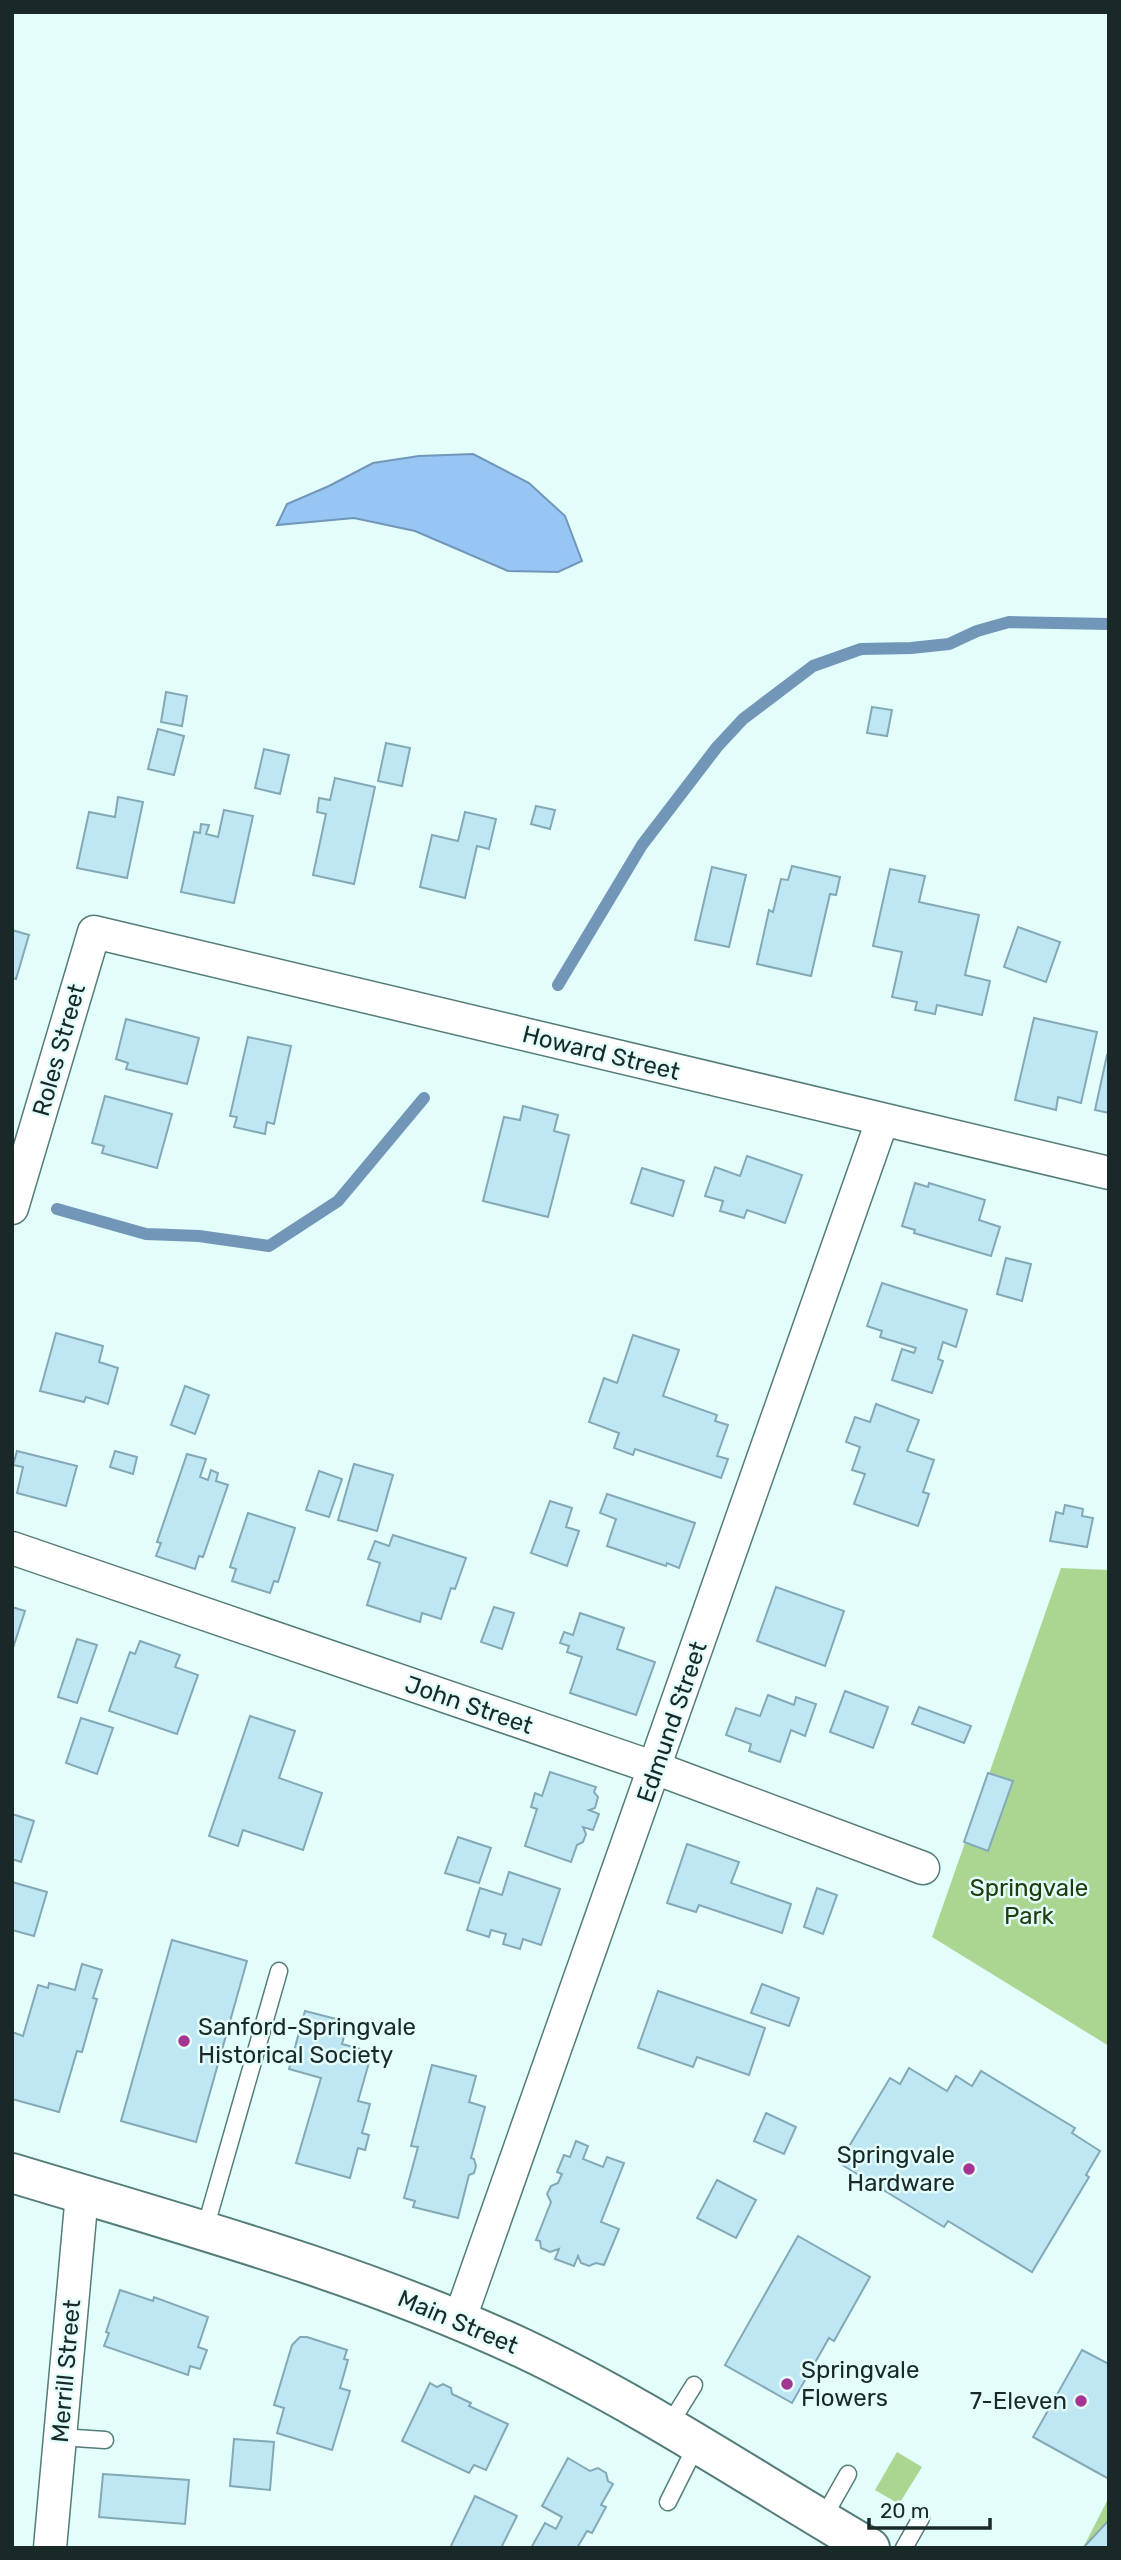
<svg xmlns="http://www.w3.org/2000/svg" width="1121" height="2560" font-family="Rubik,sans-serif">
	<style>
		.green { fill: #aad692 }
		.water { fill: #97c5f4; stroke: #7196b7; stroke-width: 2 }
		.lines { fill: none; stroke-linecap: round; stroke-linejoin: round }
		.stream { stroke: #7196b7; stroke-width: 12 }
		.building { fill: #bee6f3; stroke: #83a9b6; stroke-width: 2 }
		.service-casing { stroke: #547c7a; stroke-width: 19 }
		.minor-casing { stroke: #547c7a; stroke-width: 35 }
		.secondary-casing { stroke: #547c7a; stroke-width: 42 }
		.service { stroke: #fff; stroke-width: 16 }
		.minor { stroke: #fff; stroke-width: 32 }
		.secondary { stroke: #fff; stroke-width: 38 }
		.poi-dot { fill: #a53591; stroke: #e3fdfb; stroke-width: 2.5 }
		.labels { text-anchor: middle; stroke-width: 5; stroke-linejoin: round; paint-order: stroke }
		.street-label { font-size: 24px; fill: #182928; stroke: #e3fdfb }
		.park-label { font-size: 24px; fill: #203c0c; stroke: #e3fdfb }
		.poi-label { font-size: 24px; fill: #182928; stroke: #e3fdfb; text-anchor: start }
	</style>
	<rect width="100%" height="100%" fill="#e3fdfb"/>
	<g class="green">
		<polygon points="1061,1568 1109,1570 1109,2046 932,1937"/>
		<polygon points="897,2452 922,2467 899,2504 875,2490"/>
		<polygon points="1109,2497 1109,2520 1083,2548"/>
	</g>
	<polygon class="water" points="473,454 529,483 565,516 582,561 558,572 508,571 415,531 354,518 277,525 287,504 329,486 373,463 419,456"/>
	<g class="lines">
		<g class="stream">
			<polyline points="558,985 642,845 717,747 743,719 813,666 861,649 911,648 949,644 977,631 1009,622 1109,624"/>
			<polyline points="57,1209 146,1234 199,1236 269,1246 338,1201 424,1098"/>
		</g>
	</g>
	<g class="building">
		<polygon points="166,692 187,696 182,726 161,722"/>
		<polygon points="872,707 892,710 887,736 867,733"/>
		<polygon points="158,729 184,736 174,775 148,769"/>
		<polygon points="386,743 410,748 402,786 378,781"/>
		<polygon points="264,749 289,755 280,794 255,788"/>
		<polygon points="335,778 375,787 354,884 313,875 326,814 317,812 319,798 330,800"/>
		<polygon points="118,797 143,802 127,878 77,868 89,812 115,817"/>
		<polygon points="536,806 555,810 550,829 531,824"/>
		<polygon points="224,810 253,816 234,903 181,892 194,832 200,833 201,824 209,825 206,834 218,837"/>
		<polygon points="465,812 496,819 489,849 477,846 465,898 420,887 432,835 458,841"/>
		<polygon points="792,866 840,877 836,895 830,894 811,976 757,964 769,910 773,912 781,879 788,880"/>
		<polygon points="712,867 746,875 729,947 695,940"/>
		<polygon points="890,869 925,876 919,902 979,915 965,975 990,981 982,1015 937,1005 935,1014 915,1010 917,1002 892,997 902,952 873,946"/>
		<polygon points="1018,927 1060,942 1046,982 1004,967"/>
		<polygon points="12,930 29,935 16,979 12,978"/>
		<polygon points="1034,1018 1097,1032 1081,1103 1058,1097 1056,1110 1015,1100"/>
		<polygon points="126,1019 199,1038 187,1084 126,1069 128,1063 116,1059"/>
		<polygon points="248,1037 291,1046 274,1124 267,1122 265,1134 234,1127 237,1117 230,1116"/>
		<polygon points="1107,1055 1109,1056 1109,1113 1095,1110"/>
		<polygon points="105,1096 172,1114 157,1168 102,1153 104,1146 92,1143"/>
		<polygon points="523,1106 558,1115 554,1131 569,1135 548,1217 483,1201 504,1117 520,1120"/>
		<polygon points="747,1156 802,1175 785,1223 747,1210 744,1218 720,1211 723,1201 705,1196 715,1167 740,1176"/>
		<polygon points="642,1168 684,1181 673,1216 631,1203"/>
		<polygon points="915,1183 928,1187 929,1183 985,1200 979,1220 1000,1227 991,1256 914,1233 915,1230 902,1226"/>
		<polygon points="1006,1258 1031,1264 1022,1301 997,1294"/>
		<polygon points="882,1283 967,1310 956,1347 943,1342 938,1359 943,1361 932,1393 892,1380 902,1349 914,1353 916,1348 880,1337 882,1331 867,1326"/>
		<polygon points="56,1333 103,1346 99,1362 118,1368 108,1404 86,1397 84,1402 40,1391"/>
		<polygon points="633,1335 679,1350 663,1396 717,1415 715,1421 728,1425 717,1456 728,1459 721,1478 635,1449 633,1455 614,1448 619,1433 589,1422 604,1378 617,1383"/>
		<polygon points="185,1386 209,1395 195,1434 171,1425"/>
		<polygon points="876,1404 919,1420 907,1451 934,1460 923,1492 929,1494 918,1526 854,1504 865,1474 852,1470 860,1447 846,1442 855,1417 870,1422"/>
		<polygon points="17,1451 77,1466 66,1506 17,1493 23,1467 13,1465"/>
		<polygon points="115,1451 137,1457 133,1474 110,1467"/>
		<polygon points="187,1454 206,1459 200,1477 208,1480 211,1470 218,1473 216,1481 228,1485 203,1557 199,1556 195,1569 156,1556 161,1543 157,1542"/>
		<polygon points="354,1464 393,1475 377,1531 338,1520"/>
		<polygon points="319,1471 342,1479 329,1517 306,1510"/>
		<polygon points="607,1494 695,1523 679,1568 667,1563 666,1566 607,1546 616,1519 600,1513"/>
		<polygon points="550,1501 572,1508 566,1527 579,1531 567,1566 531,1553"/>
		<polygon points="1065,1505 1083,1509 1082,1516 1093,1518 1087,1547 1050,1541 1056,1512 1063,1514"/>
		<polygon points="248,1513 295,1528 278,1582 274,1581 270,1593 232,1581 236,1569 230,1567"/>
		<polygon points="393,1535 466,1558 455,1589 451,1588 441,1619 422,1613 420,1622 367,1605 380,1563 368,1559 375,1541 389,1546"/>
		<polygon points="776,1587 844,1611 825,1666 757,1641"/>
		<polygon points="12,1607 25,1611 12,1651"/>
		<polygon points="494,1607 514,1613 502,1649 481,1642"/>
		<polygon points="580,1613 624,1628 617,1649 655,1662 636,1715 570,1693 582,1657 567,1652 569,1646 560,1643 564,1632 573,1635"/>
		<polygon points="77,1639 97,1645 77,1703 58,1697"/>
		<polygon points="140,1641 180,1655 175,1667 198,1675 177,1734 109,1711 130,1652 135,1654"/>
		<polygon points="845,1691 888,1707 873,1748 830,1732"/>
		<polygon points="768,1695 794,1705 796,1697 816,1704 805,1736 791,1730 780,1762 749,1751 751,1744 726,1735 736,1708 760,1716"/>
		<polygon points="919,1707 971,1726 964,1743 912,1724"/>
		<polygon points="250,1716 295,1731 279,1778 322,1793 303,1850 243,1830 238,1846 209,1836"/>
		<polygon points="81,1718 113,1728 97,1774 66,1763"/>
		<polygon points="550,1772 596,1787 594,1792 598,1797 595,1808 589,1810 599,1814 593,1830 583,1827 586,1834 583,1842 577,1845 571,1862 525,1846 537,1809 531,1807 535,1793 542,1796"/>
		<polygon points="988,1773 1013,1781 988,1851 964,1842"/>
		<polygon points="12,1814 34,1821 21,1862 12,1859"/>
		<polygon points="458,1837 491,1848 479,1883 445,1873"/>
		<polygon points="687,1844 739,1862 731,1883 791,1904 782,1933 699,1905 696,1912 667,1903"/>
		<polygon points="509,1872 560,1889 541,1945 523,1939 520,1949 503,1944 506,1934 491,1930 489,1937 467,1930 480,1888 502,1895"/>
		<polygon points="12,1882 47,1892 34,1936 12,1930"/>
		<polygon points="817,1888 837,1895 823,1934 804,1927"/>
		<polygon points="172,1940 247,1961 196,2142 121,2121"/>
		<polygon points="82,1964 102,1970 93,1998 97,1999 82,2052 77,2051 59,2112 12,2099 12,2032 23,2036 38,1985 48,1988 49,1983 75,1990"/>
		<polygon points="762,1984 799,1998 789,2026 751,2013"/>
		<polygon points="658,1991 765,2028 749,2075 697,2057 693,2067 638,2048"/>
		<polygon points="305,2011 348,2022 342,2044 372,2052 358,2101 370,2104 362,2133 369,2135 365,2150 358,2148 350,2178 296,2163 321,2078 289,2069"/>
		<polygon points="432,2065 476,2076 469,2102 485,2107 471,2158 474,2159 476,2166 474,2173 469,2175 458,2218 413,2207 415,2201 404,2198 418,2147 411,2146"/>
		<polygon points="909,2068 947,2091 956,2076 972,2086 981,2071 1075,2128 1072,2133 1100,2151 1086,2175 1089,2177 1032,2272 948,2221 944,2227 839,2163 890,2078 900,2084"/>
		<polygon points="766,2113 796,2127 784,2154 754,2141"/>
		<polygon points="576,2141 588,2146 583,2159 603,2167 607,2157 624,2163 601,2222 619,2229 604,2265 596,2263 589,2266 581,2263 578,2256 574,2266 555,2259 559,2249 550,2252 541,2248 540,2241 536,2240 551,2202 547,2194 551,2186 558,2183 562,2174 557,2172 564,2155 570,2157"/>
		<polygon points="717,2180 756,2200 736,2238 697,2218"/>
		<polygon points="798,2236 870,2277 834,2341 829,2338 792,2403 725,2365"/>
		<polygon points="120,2290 153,2301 154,2297 208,2317 198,2347 207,2350 200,2369 190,2366 188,2375 104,2346 109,2333 106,2332"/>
		<polygon points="300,2337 307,2337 347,2350 344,2359 348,2360 340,2388 350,2391 332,2450 277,2433 284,2408 274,2405 292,2345"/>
		<polygon points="1082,2350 1109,2364 1109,2479 1033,2437"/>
		<polygon points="430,2383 437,2387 443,2384 451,2388 452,2394 471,2403 469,2406 508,2424 486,2470 474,2465 469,2473 402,2441"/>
		<polygon points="234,2439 274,2442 270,2490 230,2486"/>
		<polygon points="568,2458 590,2471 598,2468 606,2473 608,2481 613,2484 601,2505 606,2507 592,2533 587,2531 577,2548 531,2548 545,2523 556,2529 562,2517 542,2506"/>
		<polygon points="103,2474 189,2480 185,2524 99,2517"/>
		<polygon points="475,2496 517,2516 501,2548 450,2548"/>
		<polygon points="1109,2520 1109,2548 1083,2548"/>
	</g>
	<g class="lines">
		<defs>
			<g id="service">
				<polyline points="205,2229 279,1971"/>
				<polyline points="668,2427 694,2385"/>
				<polyline points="60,2437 105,2440"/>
				<polyline points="668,2502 697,2444"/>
				<polyline points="822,2520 848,2474"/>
				<polyline points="904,2548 921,2518"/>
			</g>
			<g id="minor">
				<polyline points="12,1208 94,932 1109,1173"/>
				<polyline points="12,1548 655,1768 923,1868"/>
				<polyline points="459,2321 882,1121"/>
				<polyline points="50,2548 82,2194"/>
			</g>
			<path id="secondary" d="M 12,2173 C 184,2225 358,2272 522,2348 C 643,2405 755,2481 870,2548"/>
		</defs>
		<use href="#service" class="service-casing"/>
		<use href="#minor" class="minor-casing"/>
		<use href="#secondary" class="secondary-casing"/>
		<use href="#service" class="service"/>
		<use href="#minor" class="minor"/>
		<use href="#secondary" class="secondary"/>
	</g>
	<g class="poi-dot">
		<circle cx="184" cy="2041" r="7"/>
		<circle cx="969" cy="2169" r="7"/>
		<circle cx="787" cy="2384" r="7"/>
		<circle cx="1081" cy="2401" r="7"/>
	</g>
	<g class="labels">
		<g class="street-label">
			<text transform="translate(59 1050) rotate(-74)" y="8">Roles Street</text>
			<text transform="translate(601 1053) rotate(14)" y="8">Howard Street</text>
			<text transform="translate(469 1705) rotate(19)" y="8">John Street</text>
			<text transform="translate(672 1722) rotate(-71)" y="8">Edmund Street</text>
			<text transform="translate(458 2322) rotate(23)" y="8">Main Street</text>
			<text transform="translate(66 2371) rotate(-85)" y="8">Merrill Street</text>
		</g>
		<g class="park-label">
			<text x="1029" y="1896">Springvale<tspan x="1029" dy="28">Park</tspan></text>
		</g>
		<g class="poi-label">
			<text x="198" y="2035">Sanford-Springvale<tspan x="198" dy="28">Historical Society</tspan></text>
			<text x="955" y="2163" text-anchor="end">Springvale<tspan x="955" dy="28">Hardware</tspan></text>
			<text x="801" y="2378">Springvale<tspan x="801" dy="28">Flowers</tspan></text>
			<text x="1067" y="2409" text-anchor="end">7-Eleven</text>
		</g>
	</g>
	<rect width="1121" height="2560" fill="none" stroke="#182928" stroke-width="28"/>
	<path d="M869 2518v10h121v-10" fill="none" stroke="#182928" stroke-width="3.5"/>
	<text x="880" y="2518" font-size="21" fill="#182928" stroke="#e3fdfb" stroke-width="5" paint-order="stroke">20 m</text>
</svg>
